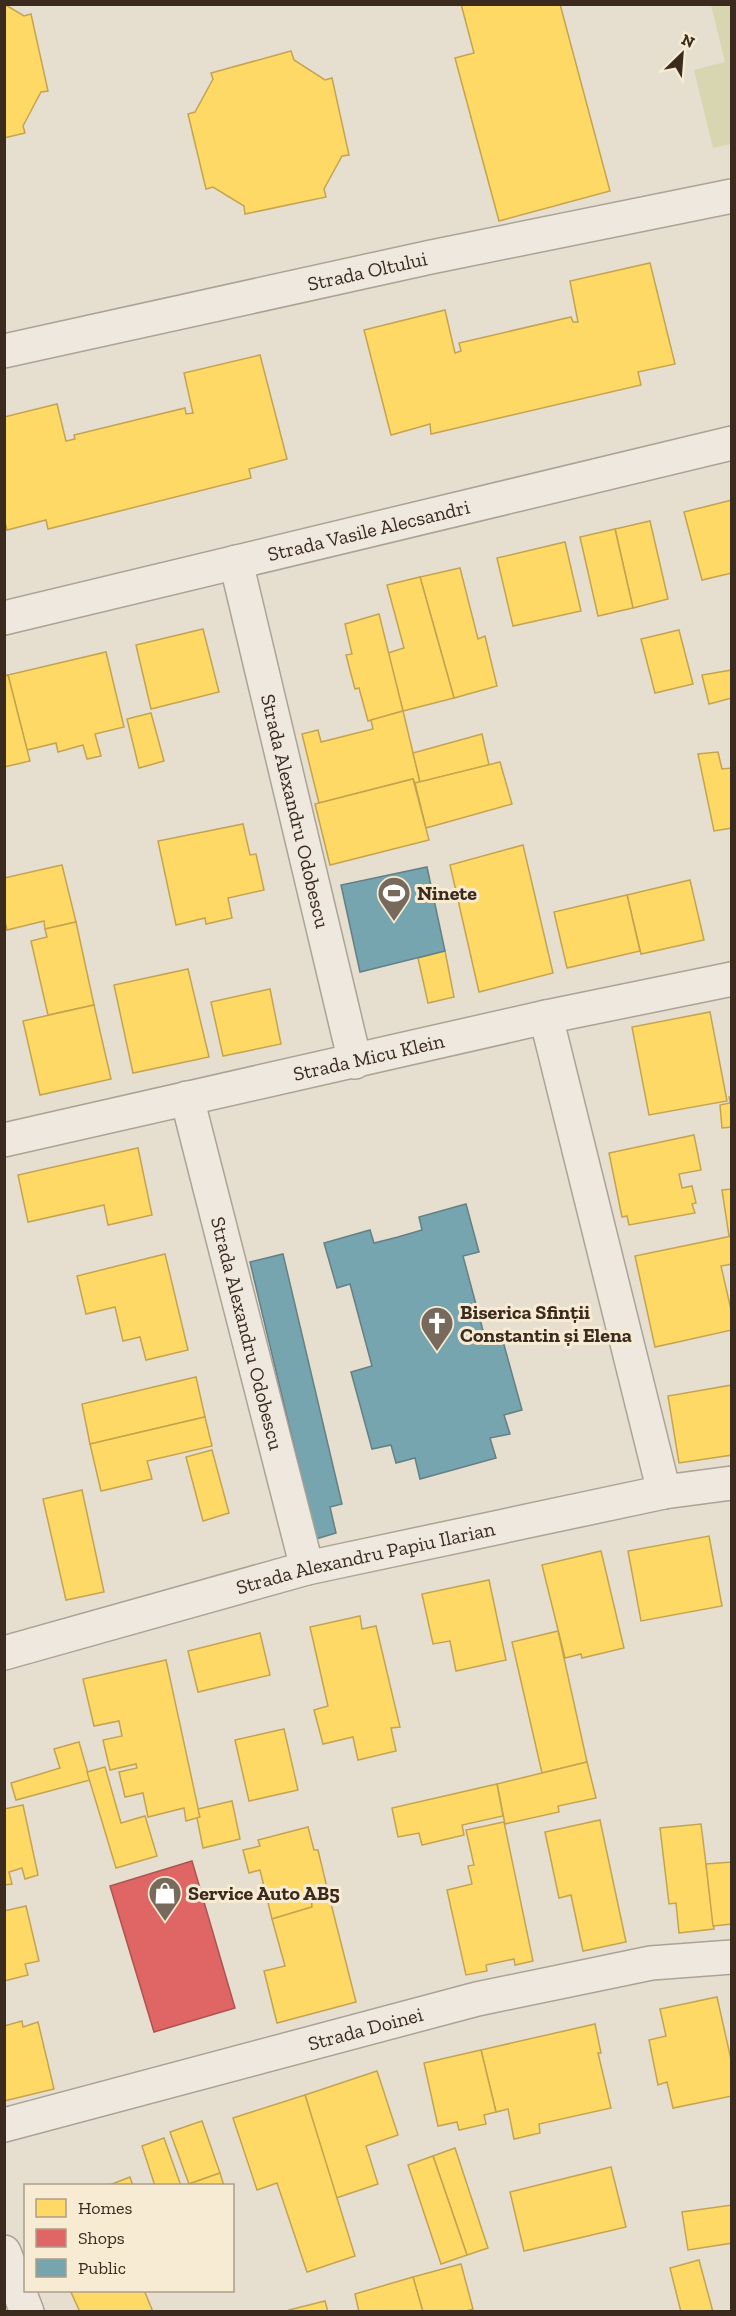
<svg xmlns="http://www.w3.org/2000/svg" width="736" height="2316" font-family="'Zilla Slab',serif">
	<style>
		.green { fill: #d7d6b0 }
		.homes { fill: #ffd966; stroke: #c4a450; stroke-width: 1.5 }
		.shops { fill: #e06666; stroke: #ae5450; stroke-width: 1.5 }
		.public { fill: #76a5af; stroke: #648084; stroke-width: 1.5 }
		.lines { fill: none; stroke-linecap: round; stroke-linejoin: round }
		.minor-casing { stroke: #aba396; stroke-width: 36 }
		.minor { stroke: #eee8df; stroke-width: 33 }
		.labels { text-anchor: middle; stroke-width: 6; stroke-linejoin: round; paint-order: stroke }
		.street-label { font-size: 20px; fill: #3b2a1e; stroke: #f7ebd3 }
		.poi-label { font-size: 20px; font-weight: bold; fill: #3b2a1e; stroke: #f7ebd3; text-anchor: start }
	</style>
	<rect width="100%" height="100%" fill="#e6dece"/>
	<polygon class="green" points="711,5 732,5 731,144 713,148 694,70 725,62"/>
	<g class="homes">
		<polygon points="4,4 24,16 31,14 48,91 41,92 23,126 25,133 4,138"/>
		<polygon points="461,4 560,4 610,191 499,221 455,58 474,53"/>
		<polygon points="291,51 294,60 325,80 332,78 349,155 342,156 324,189 326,197 245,214 244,206 213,187 206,189 188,114 195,112 213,79 211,73"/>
		<polygon points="650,263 675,364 638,372 641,385 431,434 430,424 391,435 364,330 445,310 455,353 461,351 459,343 571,317 573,322 578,322 570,281"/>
		<polygon points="260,355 287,459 249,469 251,478 48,529 46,520 7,530 4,519 4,417 57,404 66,441 75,439 74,435 185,408 186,414 193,413 184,373"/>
		<polygon points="732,500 732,573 702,580 684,512"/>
		<polygon points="650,521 668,599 633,608 615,529"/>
		<polygon points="615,529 633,608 598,616 580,537"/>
		<polygon points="565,542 581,611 513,626 497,558"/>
		<polygon points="460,568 478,639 485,636 497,686 454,698 420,577"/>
		<polygon points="420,577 454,698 403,711 388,653 404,648 387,585"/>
		<polygon points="379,614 403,711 368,721 359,688 355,689 346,655 352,654 345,624"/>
		<polygon points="203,629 219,692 151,709 136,645"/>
		<polygon points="679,630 693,684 655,693 641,639"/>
		<polygon points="106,652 124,727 95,734 101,756 87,759 83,745 58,752 56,743 27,750 8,675"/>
		<polygon points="732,670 732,698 709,704 702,675"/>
		<polygon points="8,675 30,761 4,767 4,676"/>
		<polygon points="403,711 420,782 415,783 413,779 319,803 302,734 318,730 321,742 373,729 371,720"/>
		<polygon points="151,713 164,761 139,768 127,719"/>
		<polygon points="482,734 489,765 420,782 413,753"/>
		<polygon points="718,752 722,769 732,768 732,828 714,831 698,754"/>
		<polygon points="500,762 512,804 426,828 415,783"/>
		<polygon points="413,779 429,840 330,865 315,804"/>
		<polygon points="243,824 250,855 256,854 264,890 228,898 232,918 206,924 205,918 176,925 158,841"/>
		<polygon points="523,845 553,973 479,992 450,865"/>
		<polygon points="62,865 76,922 45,929 44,921 7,930 4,917 4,878"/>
		<polygon points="690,880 704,940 641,954 627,895"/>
		<polygon points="627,895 640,951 567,968 554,912"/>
		<polygon points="76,922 94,1005 48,1015 31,941 47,937 45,929"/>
		<polygon points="445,951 454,997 428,1003 418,958"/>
		<polygon points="188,969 209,1057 133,1073 114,985"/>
		<polygon points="270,989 281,1044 223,1056 211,1002"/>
		<polygon points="94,1005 111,1079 40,1095 23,1021"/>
		<polygon points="710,1012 727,1101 649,1115 632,1027"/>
		<polygon points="729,1097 732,1097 732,1127 722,1128 720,1105 730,1103"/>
		<polygon points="694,1135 701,1170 679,1174 682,1188 692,1186 696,1203 692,1204 695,1213 629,1225 627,1216 622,1217 609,1153"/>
		<polygon points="138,1148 152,1215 108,1225 104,1205 28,1222 18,1175"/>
		<polygon points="732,1189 732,1236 729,1236 722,1190"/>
		<polygon points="732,1236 732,1264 721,1266 732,1314 732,1330 655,1347 635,1256"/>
		<polygon points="165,1254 188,1350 146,1360 140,1337 123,1341 115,1307 86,1314 77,1276"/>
		<polygon points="196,1377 205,1417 90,1444 82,1404"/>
		<polygon points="732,1385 732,1455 679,1463 668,1396"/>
		<polygon points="205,1417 212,1446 147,1461 152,1479 101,1491 90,1444"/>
		<polygon points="212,1450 229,1513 203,1521 186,1457"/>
		<polygon points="82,1490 104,1592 66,1600 43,1499"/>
		<polygon points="709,1536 722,1606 641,1621 628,1551"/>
		<polygon points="601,1551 624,1648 582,1658 581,1654 565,1658 542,1565"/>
		<polygon points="489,1580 506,1660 456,1671 450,1641 433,1644 422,1594"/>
		<polygon points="360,1616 362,1629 376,1626 400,1727 391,1728 396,1751 358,1760 353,1737 323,1744 314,1710 328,1706 310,1627"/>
		<polygon points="558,1631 587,1762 542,1773 512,1642"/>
		<polygon points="260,1633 270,1675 198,1692 188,1651"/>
		<polygon points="166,1660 200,1817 186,1821 184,1808 148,1817 143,1793 125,1797 119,1772 137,1768 136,1764 110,1770 103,1740 122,1736 119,1721 94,1726 83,1679"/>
		<polygon points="284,1729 298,1790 249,1801 235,1740"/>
		<polygon points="79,1742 90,1780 16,1800 11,1783 60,1768 54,1749"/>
		<polygon points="587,1762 596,1798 558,1806 559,1812 505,1824 497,1784"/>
		<polygon points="105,1767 121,1823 145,1816 157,1856 116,1868 87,1772"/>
		<polygon points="497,1784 503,1816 462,1825 464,1835 422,1845 419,1833 398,1837 392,1808"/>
		<polygon points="232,1801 240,1839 203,1848 197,1818 200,1817 198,1809"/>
		<polygon points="23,1805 38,1875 25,1879 22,1868 9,1872 12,1884 4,1885 4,1809"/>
		<polygon points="600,1820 626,1942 583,1951 571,1895 559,1898 545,1832"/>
		<polygon points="504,1822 533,1961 515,1965 514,1959 486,1965 487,1971 466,1975 447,1890 472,1884 468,1866 474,1865 466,1830"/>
		<polygon points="701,1824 714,1929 679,1933 676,1903 669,1904 660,1828"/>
		<polygon points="308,1827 314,1850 318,1850 328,1892 311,1896 312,1907 272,1919 260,1870 249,1873 243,1850 260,1846 258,1840"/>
		<polygon points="732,1862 732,1924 713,1926 706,1864"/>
		<polygon points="328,1892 356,2002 277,2023 264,1971 285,1966 272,1919 312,1907 311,1896"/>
		<polygon points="26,1906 39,1961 25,1964 28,1975 4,1981 4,1911"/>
		<polygon points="717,1997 732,2064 732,2096 673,2108 667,2082 658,2085 649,2040 666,2036 660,2009"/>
		<polygon points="22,2021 23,2027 38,2022 54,2089 4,2101 4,2026"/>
		<polygon points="595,2024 601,2053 598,2053 611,2108 539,2124 540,2133 514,2139 508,2109 496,2112 481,2050"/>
		<polygon points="481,2050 496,2112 484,2115 486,2124 459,2130 457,2122 438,2126 424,2063"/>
		<polygon points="377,2071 398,2135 366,2146 378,2184 336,2198 305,2095"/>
		<polygon points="305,2095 355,2256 307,2272 277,2183 257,2190 233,2118"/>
		<polygon points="202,2121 220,2173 189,2184 170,2132"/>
		<polygon points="164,2138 181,2186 155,2186 142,2146"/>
		<polygon points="455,2148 488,2248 467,2255 433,2156"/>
		<polygon points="433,2156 467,2255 441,2264 408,2165"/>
		<polygon points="611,2167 626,2227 524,2251 510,2192"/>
		<polygon points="220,2173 224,2186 185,2186 189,2184"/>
		<polygon points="130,2177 133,2186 107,2186"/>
		<polygon points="732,2205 732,2243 688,2250 682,2212"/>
		<polygon points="699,2260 713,2312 681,2312 670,2268"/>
		<polygon points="461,2264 473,2309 463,2312 423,2312 413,2277"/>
		<polygon points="413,2277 423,2312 359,2312 355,2294"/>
		<polygon points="70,2290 144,2290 153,2312 80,2312"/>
		<polygon points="325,2301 328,2312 290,2312 289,2310"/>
	</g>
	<polygon class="shops" points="192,1861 235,2008 154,2032 110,1886"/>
	<g class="public">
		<polygon points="427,867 445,951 360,972 341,885"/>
		<polygon points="466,1204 479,1252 463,1256 485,1338 501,1334 522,1410 504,1415 510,1434 490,1438 496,1458 420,1479 415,1458 396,1463 391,1445 372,1449 351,1372 372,1366 350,1284 337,1288 324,1243 370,1230 374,1243 398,1237 422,1230 419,1217"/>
		<polygon points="283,1254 342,1504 330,1507 336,1533 316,1539 250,1262"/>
	</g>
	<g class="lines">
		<defs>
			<g id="minor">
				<path id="s1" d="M 4,351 L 431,257 L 732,196"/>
				<path id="s2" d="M 236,562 L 355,1062"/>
				<path id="s3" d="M 4,618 L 732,443"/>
				<polyline points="546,1017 664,1492"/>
				<path id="s4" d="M 187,1098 L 307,1568"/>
				<path id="s5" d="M 4,1140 L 546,1017 L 732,979"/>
				<path id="s6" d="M 4,1653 L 307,1568 L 664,1492 L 732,1483"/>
				<path id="s7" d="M 4,2125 L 477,1999 L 651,1963 L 732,1957"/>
				<polyline points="4,2252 27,2312"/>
			</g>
		</defs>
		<use href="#minor" class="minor-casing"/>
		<use href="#minor" class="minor"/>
	</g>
	<defs>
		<symbol id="stadium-pin" viewBox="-11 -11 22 30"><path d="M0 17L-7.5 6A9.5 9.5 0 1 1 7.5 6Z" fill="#77695c" stroke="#f7ebd3"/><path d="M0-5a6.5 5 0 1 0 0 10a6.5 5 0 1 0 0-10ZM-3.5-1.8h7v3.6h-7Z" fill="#fff"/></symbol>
		<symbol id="church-pin" viewBox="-11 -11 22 30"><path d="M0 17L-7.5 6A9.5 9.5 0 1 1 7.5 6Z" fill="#77695c" stroke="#f7ebd3"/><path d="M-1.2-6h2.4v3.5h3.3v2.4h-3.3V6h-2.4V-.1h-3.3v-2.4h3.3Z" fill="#fff"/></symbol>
		<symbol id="shop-pin" viewBox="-11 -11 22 30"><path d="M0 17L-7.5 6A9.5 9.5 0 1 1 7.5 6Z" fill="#77695c" stroke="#f7ebd3"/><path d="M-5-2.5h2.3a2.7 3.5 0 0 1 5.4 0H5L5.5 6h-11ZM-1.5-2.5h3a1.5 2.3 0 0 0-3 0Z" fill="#fff"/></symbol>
	</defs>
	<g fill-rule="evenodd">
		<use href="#stadium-pin" x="375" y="874" width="38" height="52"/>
		<use href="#church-pin" x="418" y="1304" width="38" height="52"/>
		<use href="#shop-pin" x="146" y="1874" width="38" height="52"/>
	</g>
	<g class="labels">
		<g class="street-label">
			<text dy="7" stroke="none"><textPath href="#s1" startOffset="372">Strada Oltului</textPath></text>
			<text dy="7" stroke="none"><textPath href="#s3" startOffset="375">Strada Vasile Alecsandri</textPath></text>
			<text dy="7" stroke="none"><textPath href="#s2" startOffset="256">Strada Alexandru Odobescu</textPath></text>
			<text dy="7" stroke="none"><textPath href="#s5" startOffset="374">Strada Micu Klein</textPath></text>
			<text dy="7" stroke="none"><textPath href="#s4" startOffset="243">Strada Alexandru Odobescu</textPath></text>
			<text dy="7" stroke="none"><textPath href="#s6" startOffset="374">Strada Alexandru Papiu Ilarian</textPath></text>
			<text dy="7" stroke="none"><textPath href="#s7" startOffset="374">Strada Doinei</textPath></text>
		</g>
		<g class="poi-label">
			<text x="417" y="900">Ninete</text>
			<text x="460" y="1319">Biserica Sfinții<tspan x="460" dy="23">Constantin și Elena</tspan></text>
			<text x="188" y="1900">Service Auto AB5</text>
		</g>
	</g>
	<rect width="736" height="2316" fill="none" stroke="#3b2a1e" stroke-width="12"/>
	<rect x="24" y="2184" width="210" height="108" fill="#f7ebd3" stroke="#ac9e8b" stroke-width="1.5"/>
	<rect x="36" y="2199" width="30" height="18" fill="#ffd966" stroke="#ac9e8b" stroke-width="1.5"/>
	<text x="78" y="2214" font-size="18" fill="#3b2a1e">Homes</text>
	<rect x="36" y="2229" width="30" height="18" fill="#e06666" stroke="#ac9e8b" stroke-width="1.5"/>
	<text x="78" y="2244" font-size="18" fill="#3b2a1e">Shops</text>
	<rect x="36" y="2259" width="30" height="18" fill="#76a5af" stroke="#ac9e8b" stroke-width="1.5"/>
	<text x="78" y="2274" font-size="18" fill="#3b2a1e">Public</text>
	<g transform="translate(682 54) rotate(25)" stroke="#f7ebd3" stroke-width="4.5" paint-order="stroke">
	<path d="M0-4.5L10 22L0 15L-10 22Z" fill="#3b2a1e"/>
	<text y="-9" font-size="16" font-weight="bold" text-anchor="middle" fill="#3b2a1e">N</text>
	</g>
</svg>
